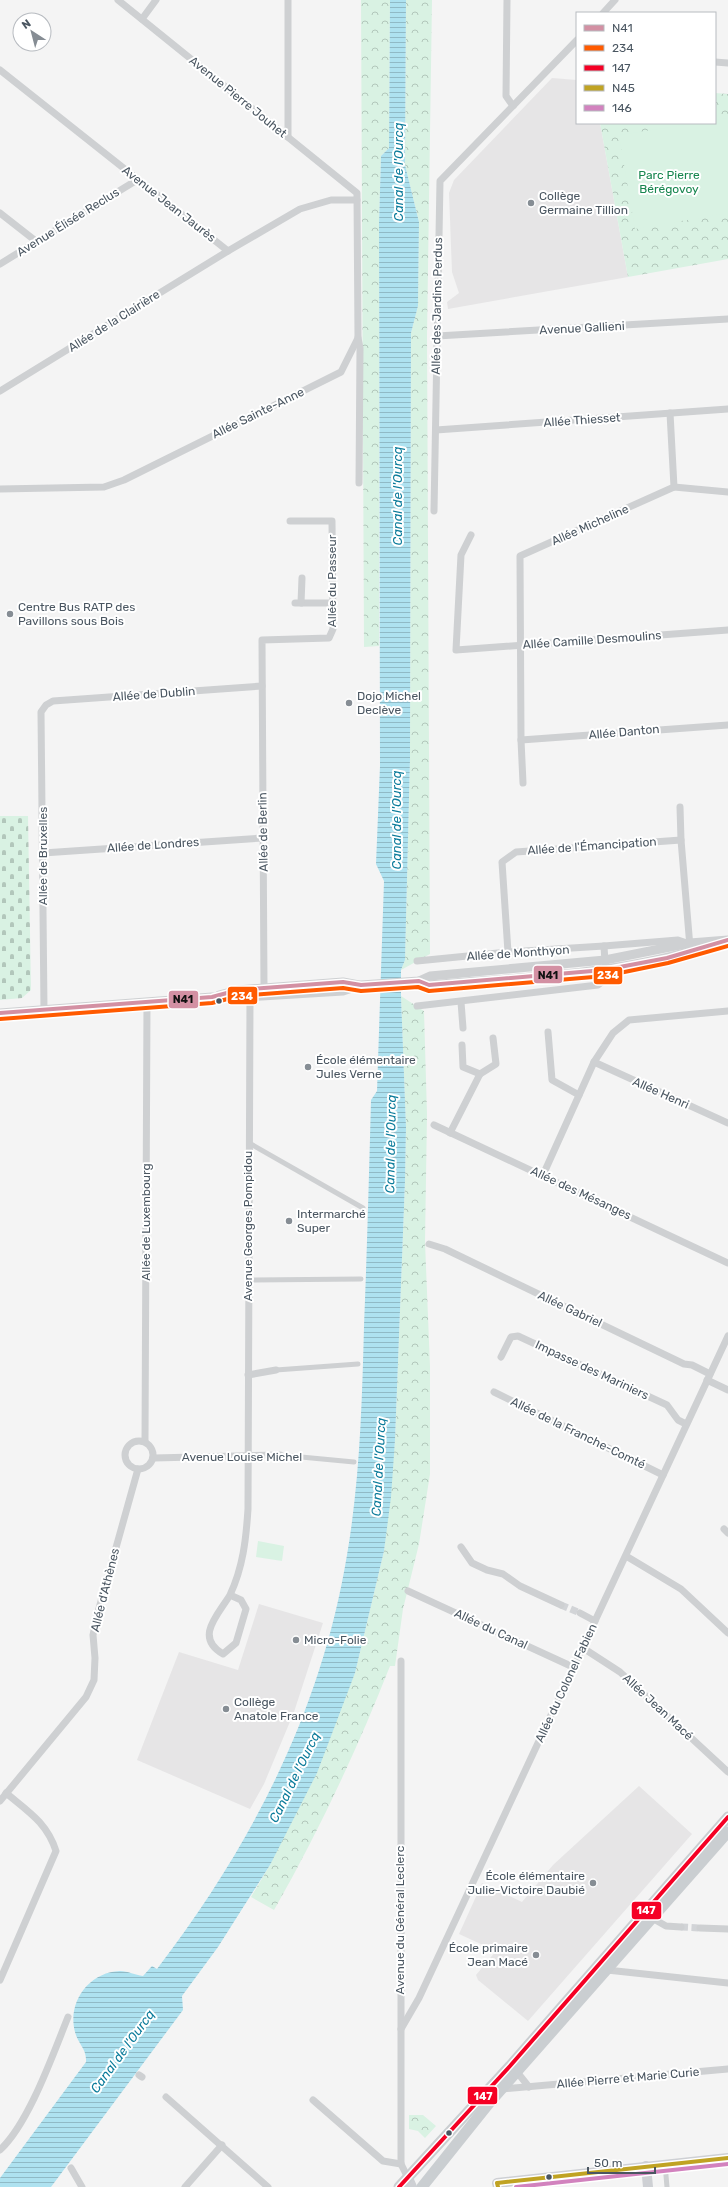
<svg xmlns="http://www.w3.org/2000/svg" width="728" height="2187" font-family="Rubik,sans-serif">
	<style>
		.education { fill: #e6e5e6 }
		.cemetery { fill: url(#cemetery-stones) }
		.park { fill: url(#park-crowns) }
		.garden { fill: #d9f2e3 }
		.water { fill: url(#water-rules) }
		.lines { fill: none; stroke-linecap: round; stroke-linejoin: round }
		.minor-tunnel { stroke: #d2d4d7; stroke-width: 7; stroke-dasharray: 7 3.5; stroke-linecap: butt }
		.pedestrian { stroke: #ced0d2; stroke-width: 5 }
		.minor { stroke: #ced0d2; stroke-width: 7 }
		.tertiary { stroke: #ced0d2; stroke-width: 9 }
		.secondary { stroke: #ced0d4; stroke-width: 10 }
		.primary { stroke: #caced1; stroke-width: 11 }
		.bus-1-casing { stroke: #fff; stroke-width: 7 }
		.bus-2-casing { stroke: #fff; stroke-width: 7 }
		.bus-3-casing { stroke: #fff; stroke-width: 7 }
		.bus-4-casing { stroke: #fff; stroke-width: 7 }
		.bus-5-casing { stroke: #fff; stroke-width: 7 }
		.bus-1 { stroke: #d390a3; stroke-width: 4 }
		.bus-2 { stroke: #ff5a00; stroke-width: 4 }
		.bus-3 { stroke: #f50024; stroke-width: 4 }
		.bus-4 { stroke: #c0a323; stroke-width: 4 }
		.bus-5 { stroke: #d282be; stroke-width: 4 }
		.poi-dot { fill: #868d94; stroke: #fff; stroke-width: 1.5 }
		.bus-dot { fill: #4a5661; stroke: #fff; stroke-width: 1.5 }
		.labels { text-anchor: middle; stroke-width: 4; stroke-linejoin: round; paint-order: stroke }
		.street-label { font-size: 12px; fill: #4a5661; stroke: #fff }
		.park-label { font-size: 12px; fill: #17864f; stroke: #fff }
		.poi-label { font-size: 12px; fill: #4a5661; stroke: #fff; text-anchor: start }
		.water-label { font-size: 13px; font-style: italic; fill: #0c7c9b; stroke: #fff }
		.line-badge { stroke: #fff; stroke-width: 1.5 }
		.badge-label { font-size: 11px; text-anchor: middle; font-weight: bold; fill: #fff }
		.pale-badge-label { font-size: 11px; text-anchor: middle; font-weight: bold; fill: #111 }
	</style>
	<defs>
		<pattern id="cemetery-stones" width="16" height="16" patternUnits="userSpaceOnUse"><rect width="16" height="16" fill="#d9f2e3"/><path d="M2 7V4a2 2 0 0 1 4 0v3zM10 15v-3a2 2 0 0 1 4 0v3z" fill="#b2c7bb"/></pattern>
		<pattern id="park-crowns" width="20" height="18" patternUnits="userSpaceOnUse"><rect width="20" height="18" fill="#d9f2e3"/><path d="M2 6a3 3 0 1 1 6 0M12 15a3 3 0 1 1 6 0" fill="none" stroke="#b2c7bb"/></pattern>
		<pattern id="water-rules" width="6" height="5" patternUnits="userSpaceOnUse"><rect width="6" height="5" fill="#aee2f0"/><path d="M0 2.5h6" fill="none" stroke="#90bac6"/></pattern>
	</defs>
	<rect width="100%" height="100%" fill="#f4f4f4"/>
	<g class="education">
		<polygon points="552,78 577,80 577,123 600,123 628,277 448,309 447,302 459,293 452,272 449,193 454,180"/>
		<polygon points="259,1604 323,1623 294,1712 264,1784 250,1809 137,1760 179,1652 238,1670"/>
		<polygon points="639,1786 692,1834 528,2021 478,1980 476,1975 496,1951 459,1934 474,1901 482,1883 522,1902 553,1865"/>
	</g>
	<polygon class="cemetery" points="0,816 28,816 31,990 22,998 0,1000"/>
	<g class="park">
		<polygon points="361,0 390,0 389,148 381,156 379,223 379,646 364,647"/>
		<polygon points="406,0 432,0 427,336 430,954 401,970 405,960 410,759 411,333 418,306 419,222 405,165"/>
		<polygon points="715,93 728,94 728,259 628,277 600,123 715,123"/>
		<path d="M 401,996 L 424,1011 L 427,1114 L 425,1242 L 430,1366 L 430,1474 L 419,1544 L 403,1609 L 395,1666 L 390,1666 C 357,1750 319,1831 274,1910 L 251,1897 L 270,1865 L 355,1673 L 384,1551 L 395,1440 L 405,1181 L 406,1127 Z"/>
		<polygon points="409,2115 423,2115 436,2126 425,2138 418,2131 409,2129"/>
	</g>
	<g class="garden">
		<polygon points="728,118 728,213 635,229 619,135 697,123 715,123 715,120"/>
		<polygon points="258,1541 284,1546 282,1561 256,1557"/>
	</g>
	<path class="water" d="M 390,0 L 406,0 L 405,165 L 419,222 L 418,306 L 411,333 L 410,759 L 405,960 L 401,970 L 401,996 L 406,1127 L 405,1181 L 395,1440 L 391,1497 L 384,1551 L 355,1673 L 317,1773 L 270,1865 L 218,1947 L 182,1996 L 183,2010 L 51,2187 L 0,2187 L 0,2178 L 86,2062 C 87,2049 78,2044 75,2032 C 67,2002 89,1972 120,1971 C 128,1971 135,1975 143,1976 L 152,1966 L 157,1969 C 252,1844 321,1712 347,1555 C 360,1479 362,1403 364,1326 C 367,1251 369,1176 371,1100 L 377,1091 L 384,881 L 376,864 L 380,766 L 379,223 L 381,156 L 389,148 Z"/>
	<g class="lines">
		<g class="minor-tunnel">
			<polyline points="561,1605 580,1613"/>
			<polyline points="681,1927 700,1928"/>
		</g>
		<g class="pedestrian">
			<polyline points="249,1143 363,1208"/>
			<polyline points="248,1280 361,1279"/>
			<polyline points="276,1370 358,1364"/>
			<polyline points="280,1455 354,1462"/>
			<polyline points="665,2164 667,2187"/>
		</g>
		<g class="minor">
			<polyline points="507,0 506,96 513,106"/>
			<polyline points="603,13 615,0"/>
			<polyline points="142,19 156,0"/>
			<polyline points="715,62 728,63"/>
			<polyline points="0,70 228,251 300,209 331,200 357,200"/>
			<polyline points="288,137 288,0"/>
			<polyline points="0,213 37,242"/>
			<polyline points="0,264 137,180"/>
			<polyline points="437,336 728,319"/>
			<polyline points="358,338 360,348 359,483"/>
			<polyline points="0,391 228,251"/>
			<polyline points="436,430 728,409"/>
			<polyline points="674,487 728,492"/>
			<polyline points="0,489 104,487 124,480 341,372 358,338 357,193 118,0"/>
			<polyline points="434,511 440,181 577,40"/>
			<polyline points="471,535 461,555 456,650 728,630"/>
			<polyline points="295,603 333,603"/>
			<polyline points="301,603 302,578"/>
			<polyline points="521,740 728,725"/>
			<polyline points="523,783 521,740 520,556 674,487 670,413"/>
			<polyline points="680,807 681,840 690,947"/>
			<polyline points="43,853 263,838"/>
			<polyline points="604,946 678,940 687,943"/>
			<polyline points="508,952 502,862 516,852 681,840"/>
			<polyline points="417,961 508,952 604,946 606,979 598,985 417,1006"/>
			<polyline points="262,992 264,988 262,640 329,638 333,629 332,521 290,521"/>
			<polyline points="461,1002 463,1028"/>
			<polyline points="44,1009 41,712 46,705 53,701 262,686"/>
			<polyline points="548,1032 552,1080 579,1095"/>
			<polyline points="462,1045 463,1067 480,1074 496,1064 493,1038"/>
			<polyline points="594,1062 728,1123"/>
			<polyline points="434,1125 728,1263"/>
			<polyline points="450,1133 480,1074"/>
			<polyline points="543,1175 594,1062 613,1033 629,1020 728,1011"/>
			<polyline points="429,1244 445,1249 684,1364 692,1365 710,1374"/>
			<polyline points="501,1357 511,1337 518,1336 667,1405 678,1420 686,1424"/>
			<polyline points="248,1375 276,1370"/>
			<polyline points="707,1380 728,1390"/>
			<polyline points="494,1392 663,1475"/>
			<circle cx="139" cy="1455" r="14"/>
			<polyline points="145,1442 147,1002"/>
			<polyline points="154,1458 280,1455"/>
			<polyline points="724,1529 728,1533"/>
			<polyline points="461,1547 472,1563 487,1570 503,1574 520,1586 561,1605"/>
			<polyline points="626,1556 681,1589 728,1633"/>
			<polyline points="408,1591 573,1667"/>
			<path d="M 230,1595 C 218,1615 194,1637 223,1654 L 236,1643 L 246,1609 L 241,1600 L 230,1595 C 243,1567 246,1540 248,1509 L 250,997"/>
			<polyline points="580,1613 595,1621"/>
			<polyline points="583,1648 620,1672 728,1772"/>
			<polyline points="401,1661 401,2164 408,2178"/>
			<polyline points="0,1801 86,1697 94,1680 95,1658 93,1635 98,1612 138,1469"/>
			<polyline points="652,1918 666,1926 681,1927"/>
			<polyline points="700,1928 728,1929"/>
			<polyline points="607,1970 728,1983"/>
			<path d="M 0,1980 L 56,1851 C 47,1823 29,1812 6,1793"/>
			<polyline points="401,2029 419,1998 728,1336"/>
			<polyline points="517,2072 529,2087"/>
			<polyline points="139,2075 142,2077"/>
			<polyline points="502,2089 728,2069"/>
			<polyline points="166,2097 268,2187"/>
			<polyline points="313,2100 383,2161 401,2164"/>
			<path d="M 0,2150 C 29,2123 53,2054 68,2017"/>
			<polyline points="71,2168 82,2187"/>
			<polyline points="185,2187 222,2145"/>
		</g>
		<g class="tertiary">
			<path d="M 419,981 L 429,985 C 523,977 620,975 711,945"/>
			<polyline points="219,995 238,990 343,982 359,985"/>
			<polyline points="0,1013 212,997 232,998 343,991 361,985 419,981 430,976 605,960 690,943 728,940"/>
		</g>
		<g class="secondary">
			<polyline points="646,2166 648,2187"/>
			<polyline points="408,2178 412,2187"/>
			<polyline points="498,2187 497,2183 728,2158"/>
		</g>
		<g class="primary">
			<polyline points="399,2187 510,2066 728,1817"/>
			<polyline points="422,2187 490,2102 728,1832"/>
		</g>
		<defs>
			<polyline id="bus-1" points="0,1013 212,997 238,990 343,982 361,985 419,981 429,985 604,970 667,958 728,940"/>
			<polyline id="bus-2" points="0,1019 212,1003 239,996 343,988 361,991 418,987 429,991 605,976 668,963 728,946"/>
			<polyline id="bus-3" points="399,2187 510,2066 728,1817"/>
			<polyline id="bus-4" points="498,2187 497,2183 728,2158"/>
			<polyline id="bus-5" points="516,2187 728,2164"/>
		</defs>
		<use href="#bus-1" class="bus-1-casing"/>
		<use href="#bus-2" class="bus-2-casing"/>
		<use href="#bus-3" class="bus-3-casing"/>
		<use href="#bus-4" class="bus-4-casing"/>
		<use href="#bus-5" class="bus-5-casing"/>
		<use href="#bus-1" class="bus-1"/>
		<use href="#bus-2" class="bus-2"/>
		<use href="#bus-3" class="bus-3"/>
		<use href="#bus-4" class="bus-4"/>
		<use href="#bus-5" class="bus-5"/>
	</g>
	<g class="poi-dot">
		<circle cx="531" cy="203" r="4"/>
		<circle cx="10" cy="614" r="4"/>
		<circle cx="349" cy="703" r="4"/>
		<circle cx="308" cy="1067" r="4"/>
		<circle cx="289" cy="1221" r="4"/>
		<circle cx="296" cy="1640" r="4"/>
		<circle cx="226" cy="1709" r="4"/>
		<circle cx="593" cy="1883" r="4"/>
		<circle cx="536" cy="1955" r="4"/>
	</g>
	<g class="bus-dot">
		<circle cx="219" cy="1001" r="3.5"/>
		<circle cx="449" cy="2133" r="3.5"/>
		<circle cx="549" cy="2177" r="3.5"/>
	</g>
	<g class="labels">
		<g class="street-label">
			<text transform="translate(238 97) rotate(39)" y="4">Avenue Pierre Jouhet</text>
			<text transform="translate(169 204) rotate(38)" y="4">Avenue Jean Jaurès</text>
			<text transform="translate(68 222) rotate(-32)" y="4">Avenue Élisée Reclus</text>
			<text transform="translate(437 306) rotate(-89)" y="4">Allée des Jardins Perdus</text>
			<text transform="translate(114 321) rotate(-32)" y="4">Allée de la Clairière</text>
			<text transform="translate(582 328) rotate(-3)" y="4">Avenue Gallieni</text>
			<text transform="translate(258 413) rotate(-26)" y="4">Allée Sainte-Anne</text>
			<text transform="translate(582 420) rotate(-4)" y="4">Allée Thiesset</text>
			<text transform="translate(590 525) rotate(-24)" y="4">Allée Micheline</text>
			<text transform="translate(332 581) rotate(-90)" y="4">Allée du Passeur</text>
			<text transform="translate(592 640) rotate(-4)" y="4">Allée Camille Desmoulins</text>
			<text transform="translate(154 694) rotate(-4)" y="4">Allée de Dublin</text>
			<text transform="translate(624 732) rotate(-5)" y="4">Allée Danton</text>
			<text transform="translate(263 832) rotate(-91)" y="4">Allée de Berlin</text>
			<text transform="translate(153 845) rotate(-4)" y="4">Allée de Londres</text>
			<text transform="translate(592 846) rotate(-4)" y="4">Allée de l'Émancipation</text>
			<text transform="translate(43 856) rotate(-90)" y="4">Allée de Bruxelles</text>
			<text transform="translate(518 953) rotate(-4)" y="4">Allée de Monthyon</text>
			<text transform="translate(661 1093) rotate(24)" y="4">Allée Henri</text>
			<text transform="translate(581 1193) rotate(25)" y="4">Allée des Mésanges</text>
			<text transform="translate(146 1222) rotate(-90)" y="4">Allée de Luxembourg</text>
			<text transform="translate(248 1226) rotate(-90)" y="4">Avenue Georges Pompidou</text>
			<text transform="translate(570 1309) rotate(25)" y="4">Allée Gabriel</text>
			<text transform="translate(592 1370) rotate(25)" y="4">Impasse des Mariniers</text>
			<text transform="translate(578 1433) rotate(26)" y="4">Allée de la Franche-Comté</text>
			<text x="242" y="1461">Avenue Louise Michel</text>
			<text transform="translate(105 1590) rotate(-76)" y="4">Allée d'Athènes</text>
			<text transform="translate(491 1629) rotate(25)" y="4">Allée du Canal</text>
			<text transform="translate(566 1683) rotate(-65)" y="4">Allée du Colonel Fabien</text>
			<text transform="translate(658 1707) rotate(43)" y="4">Allée Jean Macé</text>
			<text transform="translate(400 1920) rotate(-90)" y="4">Avenue du Général Leclerc</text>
			<text transform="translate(628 2078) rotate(-5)" y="4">Allée Pierre et Marie Curie</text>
		</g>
		<g class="park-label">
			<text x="669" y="179">Parc Pierre<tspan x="669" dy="14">Bérégovoy</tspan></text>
		</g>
		<g class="poi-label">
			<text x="539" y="200">Collège<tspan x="539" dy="14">Germaine Tillion</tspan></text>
			<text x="18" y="611">Centre Bus RATP des<tspan x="18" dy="14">Pavillons sous Bois</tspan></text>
			<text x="357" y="700">Dojo Michel<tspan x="357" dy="14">Declève</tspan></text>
			<text x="316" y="1064">École élémentaire<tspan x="316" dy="14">Jules Verne</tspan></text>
			<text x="297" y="1218">Intermarché<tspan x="297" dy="14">Super</tspan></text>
			<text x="304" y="1644">Micro-Folie</text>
			<text x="234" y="1706">Collège<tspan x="234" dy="14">Anatole France</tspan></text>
			<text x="585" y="1880" text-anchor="end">École élémentaire<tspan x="585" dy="14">Julie-Victoire Daubié</tspan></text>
			<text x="528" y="1952" text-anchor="end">École primaire<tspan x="528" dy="14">Jean Macé</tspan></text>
		</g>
		<g class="water-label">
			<text transform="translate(398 172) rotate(-90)" y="5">Canal de l'Ourcq</text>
			<text transform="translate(397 496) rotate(-90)" y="5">Canal de l'Ourcq</text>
			<text transform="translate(396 820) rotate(-90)" y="5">Canal de l'Ourcq</text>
			<text transform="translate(390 1144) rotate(-89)" y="5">Canal de l'Ourcq</text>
			<text transform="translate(378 1467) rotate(-87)" y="5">Canal de l'Ourcq</text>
			<text transform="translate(294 1777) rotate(-64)" y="5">Canal de l'Ourcq</text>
			<text transform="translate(122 2051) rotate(-54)" y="5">Canal de l'Ourcq</text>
		</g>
	</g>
	<g class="line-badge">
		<rect x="533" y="965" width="30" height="19" rx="4" fill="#d390a3"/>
		<rect x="593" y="966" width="30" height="19" rx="4" fill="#ff5a00"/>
		<rect x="227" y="986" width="31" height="19" rx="4" fill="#ff5a00"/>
		<rect x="168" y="990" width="31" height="19" rx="4" fill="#d390a3"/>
		<rect x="631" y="1901" width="31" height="19" rx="4" fill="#f50024"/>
		<rect x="467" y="2086" width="31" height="19" rx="4" fill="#f50024"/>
	</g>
	<g class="badge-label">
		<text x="608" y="979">234</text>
		<text x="242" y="1000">234</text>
		<text x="646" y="1914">147</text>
		<text x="483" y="2100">147</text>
	</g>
	<g class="pale-badge-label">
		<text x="548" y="979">N41</text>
		<text x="183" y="1003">N41</text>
	</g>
	<rect x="576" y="12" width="140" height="112" fill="#ffffff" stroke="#b7bbc0"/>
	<rect x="584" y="25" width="20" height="6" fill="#d390a3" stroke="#b7bbc0"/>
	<text x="612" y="32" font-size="12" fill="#4a5661">N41</text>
	<rect x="584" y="45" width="20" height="6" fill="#ff5a00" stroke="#b7bbc0"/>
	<text x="612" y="52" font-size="12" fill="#4a5661">234</text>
	<rect x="584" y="65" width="20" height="6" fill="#f50024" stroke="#b7bbc0"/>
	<text x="612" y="72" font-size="12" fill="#4a5661">147</text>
	<rect x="584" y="85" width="20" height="6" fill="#c0a323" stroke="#b7bbc0"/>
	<text x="612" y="92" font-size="12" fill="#4a5661">N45</text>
	<rect x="584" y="105" width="20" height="6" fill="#d282be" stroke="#b7bbc0"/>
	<text x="612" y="112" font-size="12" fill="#4a5661">146</text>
	<g transform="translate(32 32) rotate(324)"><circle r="19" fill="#ffffff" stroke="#b7bbc0"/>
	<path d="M0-3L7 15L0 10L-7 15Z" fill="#868d94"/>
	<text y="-6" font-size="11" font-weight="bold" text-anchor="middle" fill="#4a5661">N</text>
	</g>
	<path d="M588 2167v6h67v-6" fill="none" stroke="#4a5661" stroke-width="2"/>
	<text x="594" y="2167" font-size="12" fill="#4a5661" stroke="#ffffff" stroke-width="3" paint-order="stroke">50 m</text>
</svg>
